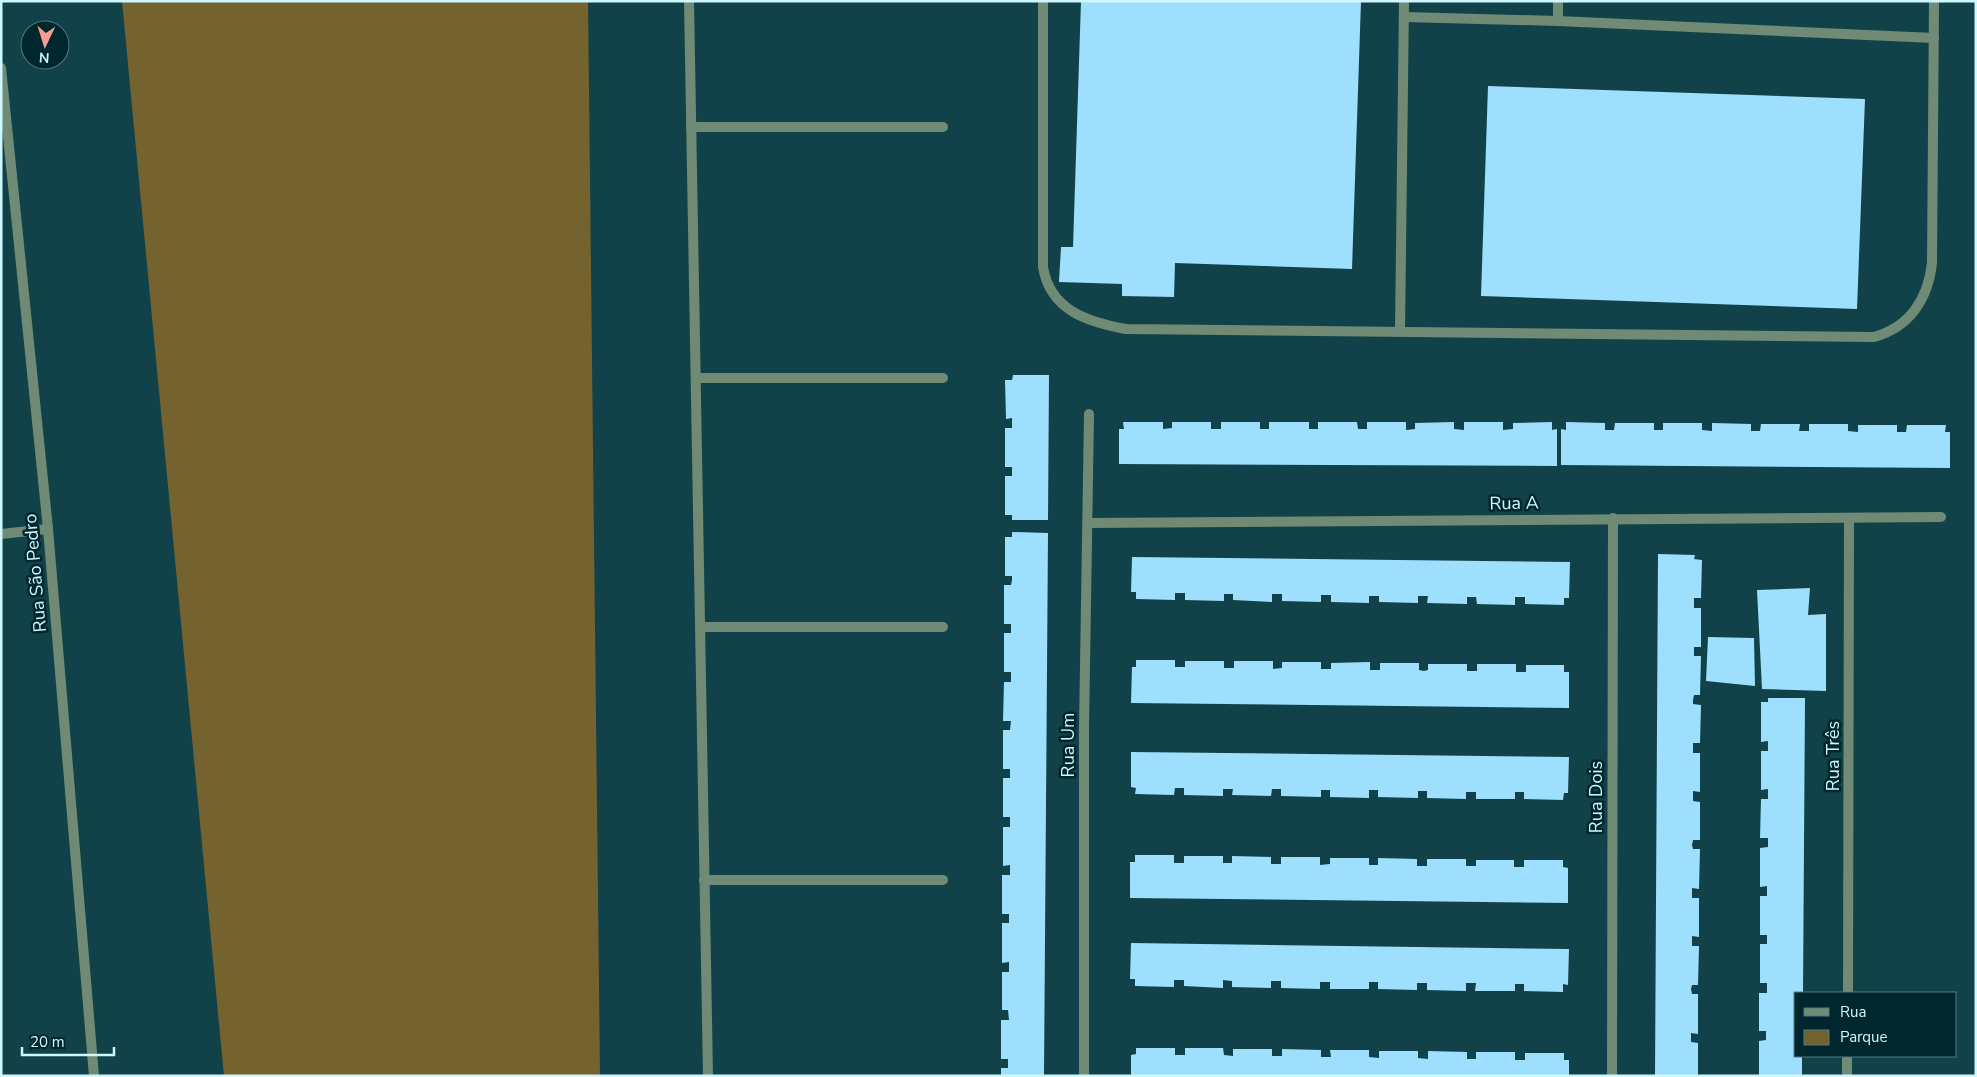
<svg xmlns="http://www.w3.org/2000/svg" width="1977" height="1077" font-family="'Nunito Sans',sans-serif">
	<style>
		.green { fill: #74622f }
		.building { fill: #9fdffe }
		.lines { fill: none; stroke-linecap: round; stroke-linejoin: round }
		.service { stroke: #708b75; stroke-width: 10 }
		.minor { stroke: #708b75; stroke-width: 10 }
		.labels { text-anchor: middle; stroke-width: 5; stroke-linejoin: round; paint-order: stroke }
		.street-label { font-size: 18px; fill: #cff7ff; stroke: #00272d }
	</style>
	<rect width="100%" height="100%" fill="#124249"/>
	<polygon class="green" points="122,1 588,1 600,1076 224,1076"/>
	<g class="building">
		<polygon points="1081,1 1361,1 1352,269 1175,263 1174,297 1122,296 1122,284 1059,282 1061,247 1073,247"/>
		<polygon points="1488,86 1865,99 1857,309 1481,296"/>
		<polygon points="1013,375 1049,375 1048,520 1012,520 1012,515 1005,515 1005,476 1012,476 1012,467 1005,467 1005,428 1012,428 1012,418 1006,419 1005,380 1012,380"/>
		<polygon points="1123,422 1163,422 1163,429 1172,428 1172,422 1211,422 1211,429 1221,429 1221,422 1260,422 1260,429 1269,429 1269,422 1309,422 1309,429 1318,429 1318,422 1357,422 1358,429 1367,429 1367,422 1406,422 1406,430 1415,429 1415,423 1454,422 1454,429 1464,430 1464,422 1503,422 1503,430 1513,429 1513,423 1552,422 1552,430 1557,429 1557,466 1119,464 1119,429 1124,429"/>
		<polygon points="1566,422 1605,423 1605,430 1614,430 1615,423 1654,423 1654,430 1663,430 1663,423 1702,423 1702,430 1712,431 1712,423 1751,424 1751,431 1760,431 1761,424 1800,424 1799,431 1809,431 1809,424 1848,424 1848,431 1858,432 1858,425 1897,425 1897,432 1906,432 1907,425 1946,425 1945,432 1950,432 1950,468 1561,465 1561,429 1566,430"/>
		<polygon points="1012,532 1048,533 1044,1076 1001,1076 1001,1068 1008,1068 1008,1059 1001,1059 1001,1020 1009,1020 1008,1010 1002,1010 1002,972 1009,972 1009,962 1002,963 1002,923 1009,923 1009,914 1002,914 1002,875 1010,875 1010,865 1003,866 1003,827 1010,827 1010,817 1003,817 1003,778 1010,778 1010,769 1003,769 1003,730 1010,730 1011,721 1003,721 1004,682 1011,682 1011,672 1004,672 1004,633 1011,633 1011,624 1004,624 1004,585 1011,585 1012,580 1012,576 1005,576 1005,537 1012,537"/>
		<polygon points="1658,554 1695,555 1694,559 1702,560 1701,598 1694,598 1694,608 1701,608 1701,647 1694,647 1694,656 1701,656 1700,695 1694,695 1693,700 1693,704 1701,705 1700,743 1693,743 1693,753 1700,753 1700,792 1693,791 1693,801 1700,802 1700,840 1693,840 1692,845 1693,849 1700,849 1699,889 1692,888 1692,898 1699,898 1699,937 1692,936 1692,946 1699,946 1698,985 1692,985 1691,989 1692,994 1698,994 1698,1034 1691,1033 1691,1042 1698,1043 1698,1076 1655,1076"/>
		<polygon points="1132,557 1570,562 1569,598 1564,598 1564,605 1525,604 1525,597 1515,597 1515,605 1477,604 1476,597 1467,597 1467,604 1427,603 1428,596 1418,596 1418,603 1379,602 1379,596 1369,596 1369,603 1331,602 1331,595 1321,595 1321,602 1282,601 1282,594 1272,594 1272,602 1233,600 1233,594 1224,594 1224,601 1185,600 1185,593 1175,593 1175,600 1136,599 1136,592 1131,592"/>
		<polygon points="1810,588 1808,615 1826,614 1826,691 1762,689 1757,590"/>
		<polygon points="1708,637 1754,638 1755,686 1706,681"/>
		<polygon points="1136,660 1175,660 1175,667 1185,667 1185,661 1224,661 1224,668 1234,668 1234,661 1273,661 1273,669 1282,668 1282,662 1321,662 1321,669 1331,669 1331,663 1370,662 1370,670 1380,670 1380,663 1419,663 1419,670 1424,671 1428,670 1428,664 1467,664 1467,671 1477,671 1477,664 1516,664 1516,672 1526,672 1526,665 1564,665 1564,672 1569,672 1569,708 1131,703 1132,667 1136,667"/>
		<polygon points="1768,698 1805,698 1803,993 1796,993 1796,1056 1802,1056 1802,1076 1759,1076 1759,1041 1766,1040 1766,1031 1759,1031 1759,993 1767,993 1767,983 1760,983 1760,944 1767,944 1767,935 1760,935 1760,896 1767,896 1767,886 1760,887 1760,848 1768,847 1768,838 1760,838 1761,799 1768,799 1768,789 1761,790 1761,751 1768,751 1768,741 1761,742 1761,702 1768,702"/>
		<polygon points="1131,752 1569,757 1568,793 1564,793 1563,800 1524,799 1524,792 1515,792 1515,799 1476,799 1476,792 1466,792 1466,799 1427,798 1427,791 1418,791 1418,798 1378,797 1378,790 1369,790 1369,798 1330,797 1330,790 1321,790 1321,797 1281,796 1281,789 1272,789 1271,796 1232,795 1233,789 1223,789 1223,796 1184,795 1184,788 1175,788 1174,795 1135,794 1136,788 1131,787"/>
		<polygon points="1135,855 1174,855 1174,863 1184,863 1184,856 1223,856 1223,863 1232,863 1232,856 1271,857 1271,864 1281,864 1281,857 1320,857 1320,865 1330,864 1330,858 1369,858 1369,865 1378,865 1378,858 1417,859 1417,866 1427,866 1427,859 1466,859 1466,866 1476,866 1476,860 1514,860 1514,867 1524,867 1524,860 1563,860 1563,867 1568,868 1568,903 1130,898 1130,862 1135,862"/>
		<polygon points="1131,943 1569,949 1568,985 1563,984 1563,992 1524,991 1524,984 1515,984 1515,991 1475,991 1476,983 1466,983 1466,991 1427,990 1427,983 1417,983 1417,990 1378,989 1378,982 1369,982 1369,989 1330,989 1330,982 1320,982 1320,989 1281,988 1281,981 1271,981 1271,988 1232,987 1232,981 1223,980 1223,988 1184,986 1184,980 1174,980 1174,987 1135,986 1135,979 1130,979"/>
		<polygon points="1136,1048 1175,1048 1175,1055 1185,1055 1185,1048 1223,1048 1224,1055 1233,1056 1233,1049 1272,1049 1272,1056 1282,1056 1282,1049 1321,1050 1321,1057 1331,1057 1330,1050 1369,1050 1369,1057 1379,1058 1379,1051 1418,1051 1418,1058 1428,1059 1428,1051 1467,1052 1467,1059 1476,1059 1476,1052 1515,1052 1515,1060 1525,1060 1525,1053 1564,1053 1564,1060 1569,1060 1569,1076 1131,1076 1131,1055 1136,1054"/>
	</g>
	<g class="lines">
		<g class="service">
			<path d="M 1043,1 L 1043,267 C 1050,310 1087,322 1126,329 L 1874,337 C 1910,327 1928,299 1932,263 L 1934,1"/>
			<polyline points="1558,1 1558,21"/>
			<polyline points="1405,17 1558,21 1934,38"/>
			<polyline points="1400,331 1404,1"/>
		</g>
		<g class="minor">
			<polyline points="689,1 708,1076"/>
			<polyline points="1,68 48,529 94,1076"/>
			<polyline points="691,127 943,127"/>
			<polyline points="696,378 943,378"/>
			<polyline points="1088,523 1941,517"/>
			<polyline points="1,534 48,529"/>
			<polyline points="700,627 943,627"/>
			<polyline points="704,880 943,880"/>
			<polyline points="1848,993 1849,519"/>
			<polyline points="1084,1076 1084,729 1089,414"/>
			<polyline points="1612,1076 1613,518"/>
			<polyline points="1847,1076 1847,1056"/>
		</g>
	</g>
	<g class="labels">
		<g class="street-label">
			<text transform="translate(1514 503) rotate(-1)" y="6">Rua A</text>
			<text transform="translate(35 573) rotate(-95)" y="6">Rua São Pedro</text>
			<text transform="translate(1068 745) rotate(-90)" y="6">Rua Um</text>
			<text transform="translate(1833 756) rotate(-90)" y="6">Rua Três</text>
			<text transform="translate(1596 797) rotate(-90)" y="6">Rua Dois</text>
		</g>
	</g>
	<rect width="1977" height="1077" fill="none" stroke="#cff7ff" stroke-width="5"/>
	<rect x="1794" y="992" width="162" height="65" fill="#00272d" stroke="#537a81"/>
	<rect x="1804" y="1008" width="25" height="8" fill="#708b75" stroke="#537a81"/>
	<text x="1840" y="1017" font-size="15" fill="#cff7ff">Rua</text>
	<rect x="1804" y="1030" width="25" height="15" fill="#74622f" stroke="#537a81"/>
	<text x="1840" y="1042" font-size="15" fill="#cff7ff">Parque</text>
	<g transform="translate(45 45) rotate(184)"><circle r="24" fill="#00272d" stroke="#537a81"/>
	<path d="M0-4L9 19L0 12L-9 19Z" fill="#f59d8e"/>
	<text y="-8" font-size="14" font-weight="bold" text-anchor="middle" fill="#cff7ff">N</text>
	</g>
	<path d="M22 1047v8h92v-8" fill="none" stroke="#cff7ff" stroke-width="2.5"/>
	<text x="30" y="1047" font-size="15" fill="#cff7ff" stroke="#00272d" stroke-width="4" paint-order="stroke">20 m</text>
</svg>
